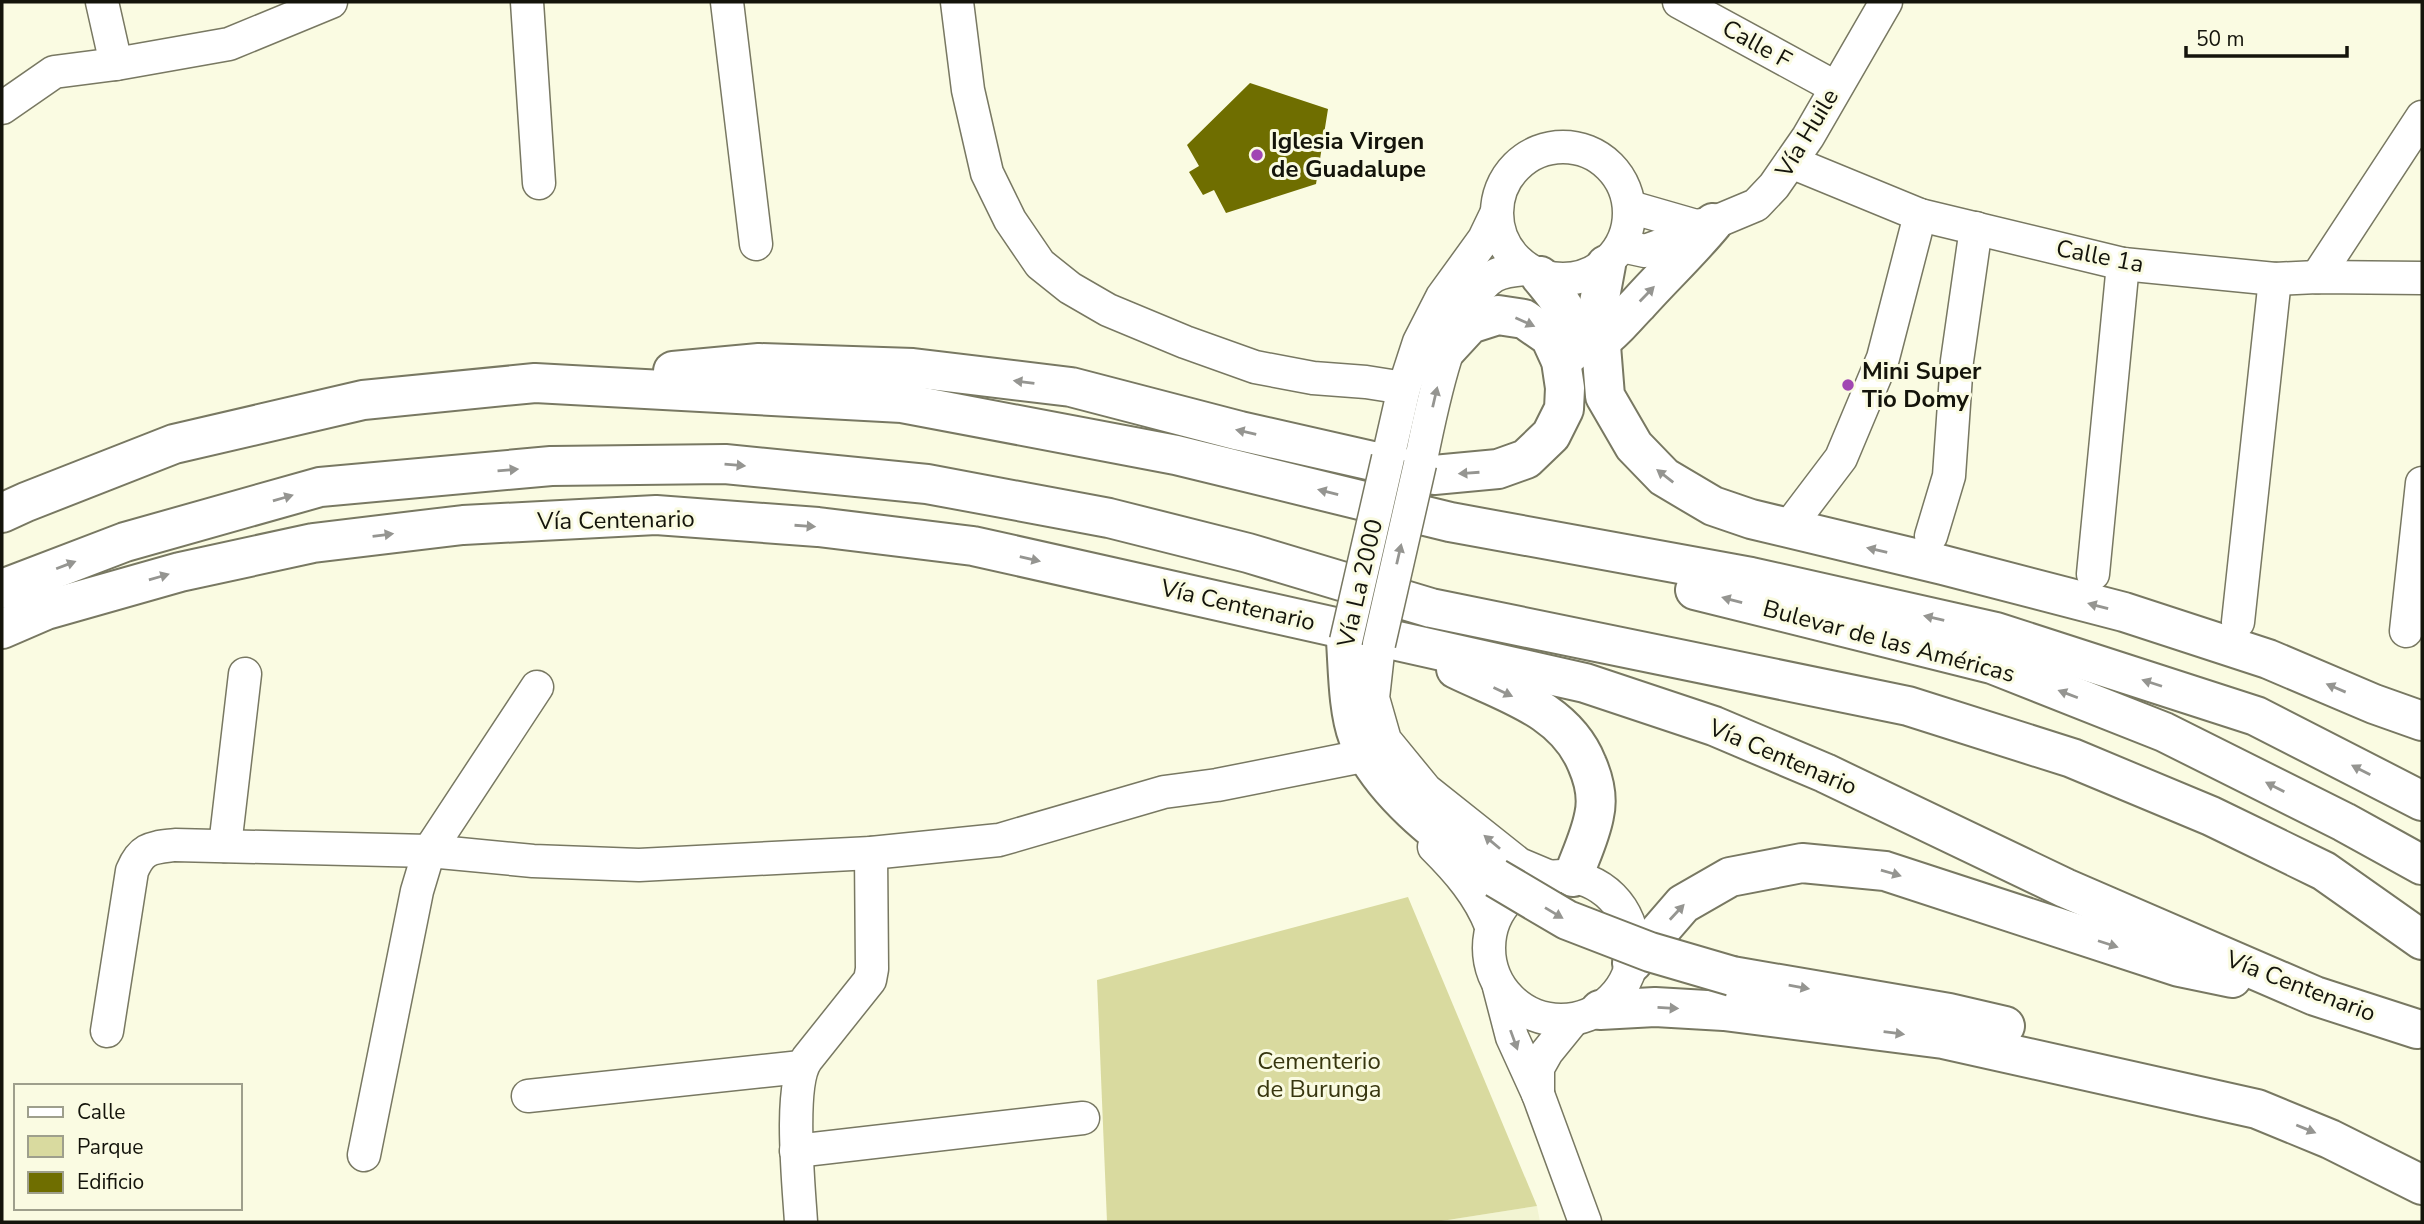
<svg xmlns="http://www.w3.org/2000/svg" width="2424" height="1224" font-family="'Nunito Sans',sans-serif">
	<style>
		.built { fill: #f2f4d2 }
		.green { fill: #d9da9f }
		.building { fill: #6f6e00 }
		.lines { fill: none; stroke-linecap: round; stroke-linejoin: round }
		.minor-casing { stroke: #787862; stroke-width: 35 }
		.highway-casing { stroke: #787862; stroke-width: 42 }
		.minor { stroke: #fff; stroke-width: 32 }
		.highway { stroke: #fff; stroke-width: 38 }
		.minor-bridge-casing { stroke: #787862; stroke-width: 35; stroke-linecap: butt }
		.highway-bridge-casing { stroke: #787862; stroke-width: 42; stroke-linecap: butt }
		.minor-bridge { stroke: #fff; stroke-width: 32 }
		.highway-bridge { stroke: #fff; stroke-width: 38 }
		.oneway { fill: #959591 }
		.poi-dot { fill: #a147b3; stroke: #fafbe2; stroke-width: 2.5 }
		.labels { text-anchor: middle; stroke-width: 6; stroke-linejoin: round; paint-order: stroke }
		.street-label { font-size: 24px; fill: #14140b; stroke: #fafbe2 }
		.poi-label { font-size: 24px; font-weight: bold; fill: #14140b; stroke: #fafbe2; text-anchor: start }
		.park-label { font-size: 24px; fill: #37360f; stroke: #fafbe2 }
	</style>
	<rect width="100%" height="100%" fill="#fafbe2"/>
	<polygon class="built" points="1537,1206 1540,1222 1435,1222"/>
	<polygon class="green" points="1408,897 1537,1206 1435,1222 1107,1222 1097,980"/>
	<polygon class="building" points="1250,83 1328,109 1316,184 1226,213 1214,190 1203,195 1189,172 1199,166 1187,145"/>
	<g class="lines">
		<defs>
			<g id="minor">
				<polyline points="102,2 116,64"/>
				<polyline points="527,2 539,183"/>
				<polyline points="727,2 756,244"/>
				<polyline points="957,2 968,90 987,173 1010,220 1040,264 1070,288 1108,310 1185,342 1255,367 1313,378 1366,382 1404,388"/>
				<polyline points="1679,2 1835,87"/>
				<polyline points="2,108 54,72 116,64 229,44 331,2"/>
				<circle cx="1563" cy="213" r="66"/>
				<polyline points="1791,162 1920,215 2123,264 2275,279 2317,277 2422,278"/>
				<polyline points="1630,207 1696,226 1713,223 1756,205 1774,186 1808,137 1886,2"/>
				<polyline points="1622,246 1645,251 1681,238 1696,226"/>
				<polyline points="2317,277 2422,117"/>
				<polyline points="1388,458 1404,388 1419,342 1442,297 1484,239 1496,214"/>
				<path d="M 1420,464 C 1431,414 1449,304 1494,276 C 1503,271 1515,270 1526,269"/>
				<polyline points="1794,520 1841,458 1883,358 1920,215"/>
				<polyline points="1931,536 1949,476 1957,361 1976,228"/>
				<polyline points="2093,574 2123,264"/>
				<polyline points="2238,622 2275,279"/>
				<polyline points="2406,631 2422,483"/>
				<polyline points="1379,644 1373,698 1385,740 1426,790 1519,864 1550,877"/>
				<polyline points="225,846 245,674"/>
				<path d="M 1434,847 C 1458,871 1479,895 1491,926"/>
				<circle cx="1561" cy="948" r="72"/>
				<polyline points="1499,987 1512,1037 1538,1094 1585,1222"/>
				<path d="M 107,1031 L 132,871 C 142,847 152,848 175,845 L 429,851 L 533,861 L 639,865 L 871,853 L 999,840 L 1164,792 L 1217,785 L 1358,757"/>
				<polyline points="1538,1094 1538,1068 1547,1052 1573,1020"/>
				<polyline points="528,1096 801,1067"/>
				<polyline points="796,1151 1083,1118"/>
				<polyline points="364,1155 417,891 429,851 537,687"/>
				<path d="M 801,1222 C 799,1188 788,1085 807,1059 L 870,980 L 872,969 L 871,853"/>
			</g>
			<g id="highway">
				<polyline points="1606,265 1598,308 1605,396 1634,446 1664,477 1713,506 1751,519 1943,565 2124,612 2268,659 2374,704 2422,721"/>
				<path d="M 1540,276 C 1561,302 1574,315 1574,350 L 1561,361"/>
				<path d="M 1599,342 C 1615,331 1625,317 1638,304 C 1663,276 1689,252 1713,223"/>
				<polyline points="673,371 759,363 913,368 1071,387 1240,431 1434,475 1498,469 1526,459 1551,435 1564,409 1565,388 1561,361 1550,337 1524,319 1498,315 1470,324 1446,350"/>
				<polyline points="2,513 26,502 174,444 363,400 535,383 902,403 1176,455 1450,522 1751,577 1996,632 2256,716 2422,801"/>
				<polyline points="2,589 125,542 320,487 551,466 725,464 927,484 1109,518 1248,553 1431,608 1908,706 2072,758 2211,816 2324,871 2422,940"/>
				<polyline points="1695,590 1992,664 2164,732 2344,822 2422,865"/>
				<polyline points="2,629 46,610 180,572 313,543 463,525 656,515 818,527 973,546 1585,683 1714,726 1825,773 2065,888 2315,996 2417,1029"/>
				<path d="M 1346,641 C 1348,669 1348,711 1358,737 C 1382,795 1447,841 1496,878"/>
				<path d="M 1456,669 C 1505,693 1565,709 1587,764 C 1594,780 1598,799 1594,816 C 1590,837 1580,857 1573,877"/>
				<polyline points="1632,963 1683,904 1730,877 1802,863 1885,871 2179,967 2232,978"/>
				<polyline points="1732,976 1949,1013 2005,1026"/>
				<polyline points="1600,1010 1655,1007 1724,1011 1943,1039 2257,1109 2330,1139 2422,1185"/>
			</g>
		</defs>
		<use href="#minor" class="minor-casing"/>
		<use href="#highway" class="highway-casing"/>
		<use href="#minor" class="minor"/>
		<use href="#highway" class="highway"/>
		<defs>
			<g id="minor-bridge">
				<polyline points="1346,641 1388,458"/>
				<polyline points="1379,644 1420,464"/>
			</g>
			<polyline id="highway-bridge" points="1496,878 1567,920 1650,952 1732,976"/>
		</defs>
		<use href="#minor-bridge" class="minor-bridge-casing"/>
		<use href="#highway-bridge" class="highway-bridge-casing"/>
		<use href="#minor-bridge" class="minor-bridge"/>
		<use href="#highway-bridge" class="highway-bridge"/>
	</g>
	<defs><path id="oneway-solid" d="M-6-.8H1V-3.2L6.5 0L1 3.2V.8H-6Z" transform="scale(1.75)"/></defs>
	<g class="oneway">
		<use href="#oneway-solid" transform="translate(1647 294) rotate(-46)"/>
		<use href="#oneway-solid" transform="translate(1525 322) rotate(24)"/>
		<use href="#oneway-solid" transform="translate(1024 382) rotate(-173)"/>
		<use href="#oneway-solid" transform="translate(1435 397) rotate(-77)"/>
		<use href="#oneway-solid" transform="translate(1246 432) rotate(-167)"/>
		<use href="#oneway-solid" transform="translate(735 465) rotate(5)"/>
		<use href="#oneway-solid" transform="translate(508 470) rotate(-5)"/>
		<use href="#oneway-solid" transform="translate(1469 473) rotate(176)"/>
		<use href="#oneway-solid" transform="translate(1665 476) rotate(-142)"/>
		<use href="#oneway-solid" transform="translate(1328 492) rotate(-166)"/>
		<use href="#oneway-solid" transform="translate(283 498) rotate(-16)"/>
		<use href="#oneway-solid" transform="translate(805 526) rotate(4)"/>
		<use href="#oneway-solid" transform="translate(383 535) rotate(-7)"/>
		<use href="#oneway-solid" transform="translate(1877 550) rotate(-167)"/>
		<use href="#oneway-solid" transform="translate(1399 554) rotate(-77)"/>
		<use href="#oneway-solid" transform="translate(1030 559) rotate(13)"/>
		<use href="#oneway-solid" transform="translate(66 565) rotate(-21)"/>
		<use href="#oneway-solid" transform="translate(159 577) rotate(-16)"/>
		<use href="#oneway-solid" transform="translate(1732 600) rotate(-165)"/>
		<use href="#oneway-solid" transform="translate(2098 606) rotate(-165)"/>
		<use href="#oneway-solid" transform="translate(1934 618) rotate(-167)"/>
		<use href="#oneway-solid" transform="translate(2152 683) rotate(-162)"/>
		<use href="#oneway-solid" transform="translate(2336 688) rotate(-157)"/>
		<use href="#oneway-solid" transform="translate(1503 692) rotate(25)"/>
		<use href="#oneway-solid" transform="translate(2068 694) rotate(-159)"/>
		<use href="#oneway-solid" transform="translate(2361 770) rotate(-153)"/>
		<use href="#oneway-solid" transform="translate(2275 787) rotate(-153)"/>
		<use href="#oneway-solid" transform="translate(1492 842) rotate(-140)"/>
		<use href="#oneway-solid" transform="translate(1891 873) rotate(16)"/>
		<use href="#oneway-solid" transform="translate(1677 912) rotate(-47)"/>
		<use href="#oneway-solid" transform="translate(1554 913) rotate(31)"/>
		<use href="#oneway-solid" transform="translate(2108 944) rotate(18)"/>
		<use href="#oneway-solid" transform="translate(1799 987) rotate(10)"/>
		<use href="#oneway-solid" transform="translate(1668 1008) rotate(3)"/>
		<use href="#oneway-solid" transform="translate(1894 1033) rotate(7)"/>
		<use href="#oneway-solid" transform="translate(1514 1040) rotate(70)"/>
		<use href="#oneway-solid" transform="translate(2306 1129) rotate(22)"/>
	</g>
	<g class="poi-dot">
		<circle cx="1257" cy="155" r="7"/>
		<circle cx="1848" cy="385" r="7"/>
	</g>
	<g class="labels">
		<g class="street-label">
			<text transform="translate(1757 44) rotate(29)" y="8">Calle F</text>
			<text transform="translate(1807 133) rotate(-59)" y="8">Vía Huile</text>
			<text transform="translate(2100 256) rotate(11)" y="8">Calle 1a</text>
			<text transform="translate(616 520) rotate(-1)" y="8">Vía Centenario</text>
			<text transform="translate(1360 583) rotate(-77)" y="8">Vía La 2000</text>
			<text transform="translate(1238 605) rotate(13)" y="8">Vía Centenario</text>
			<text transform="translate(1889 641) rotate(15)" y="8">Bulevar de las Américas</text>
			<text transform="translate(1783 757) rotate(23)" y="8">Vía Centenario</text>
			<text transform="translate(2301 986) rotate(21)" y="8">Vía Centenario</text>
		</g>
		<g class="poi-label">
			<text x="1271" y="149">Iglesia Virgen<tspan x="1271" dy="28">de Guadalupe</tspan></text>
			<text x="1862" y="379">Mini Super<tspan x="1862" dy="28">Tio Domy</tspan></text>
		</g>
		<g class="park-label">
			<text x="1319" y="1069">Cementerio<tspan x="1319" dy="28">de Burunga</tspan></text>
		</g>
	</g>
	<rect width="2424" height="1224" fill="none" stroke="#14140b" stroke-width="7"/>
	<rect x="14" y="1084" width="228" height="126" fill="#fafbe2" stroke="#9e9f8c" stroke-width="2"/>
	<rect x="28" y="1107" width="35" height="10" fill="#ffffff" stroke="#9e9f8c" stroke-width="2"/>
	<text x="77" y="1119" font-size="21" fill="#14140b">Calle</text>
	<rect x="28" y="1136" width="35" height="21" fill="#d9da9f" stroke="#9e9f8c" stroke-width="2"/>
	<text x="77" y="1154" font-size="21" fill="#14140b">Parque</text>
	<rect x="28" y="1172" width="35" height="21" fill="#6f6e00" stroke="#9e9f8c" stroke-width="2"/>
	<text x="77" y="1189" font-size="21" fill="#14140b">Edificio</text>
	<path d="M2186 46v10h161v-10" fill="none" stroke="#14140b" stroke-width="3.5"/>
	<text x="2196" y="46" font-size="21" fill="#14140b" stroke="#fafbe2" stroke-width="5" paint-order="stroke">50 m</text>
</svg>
